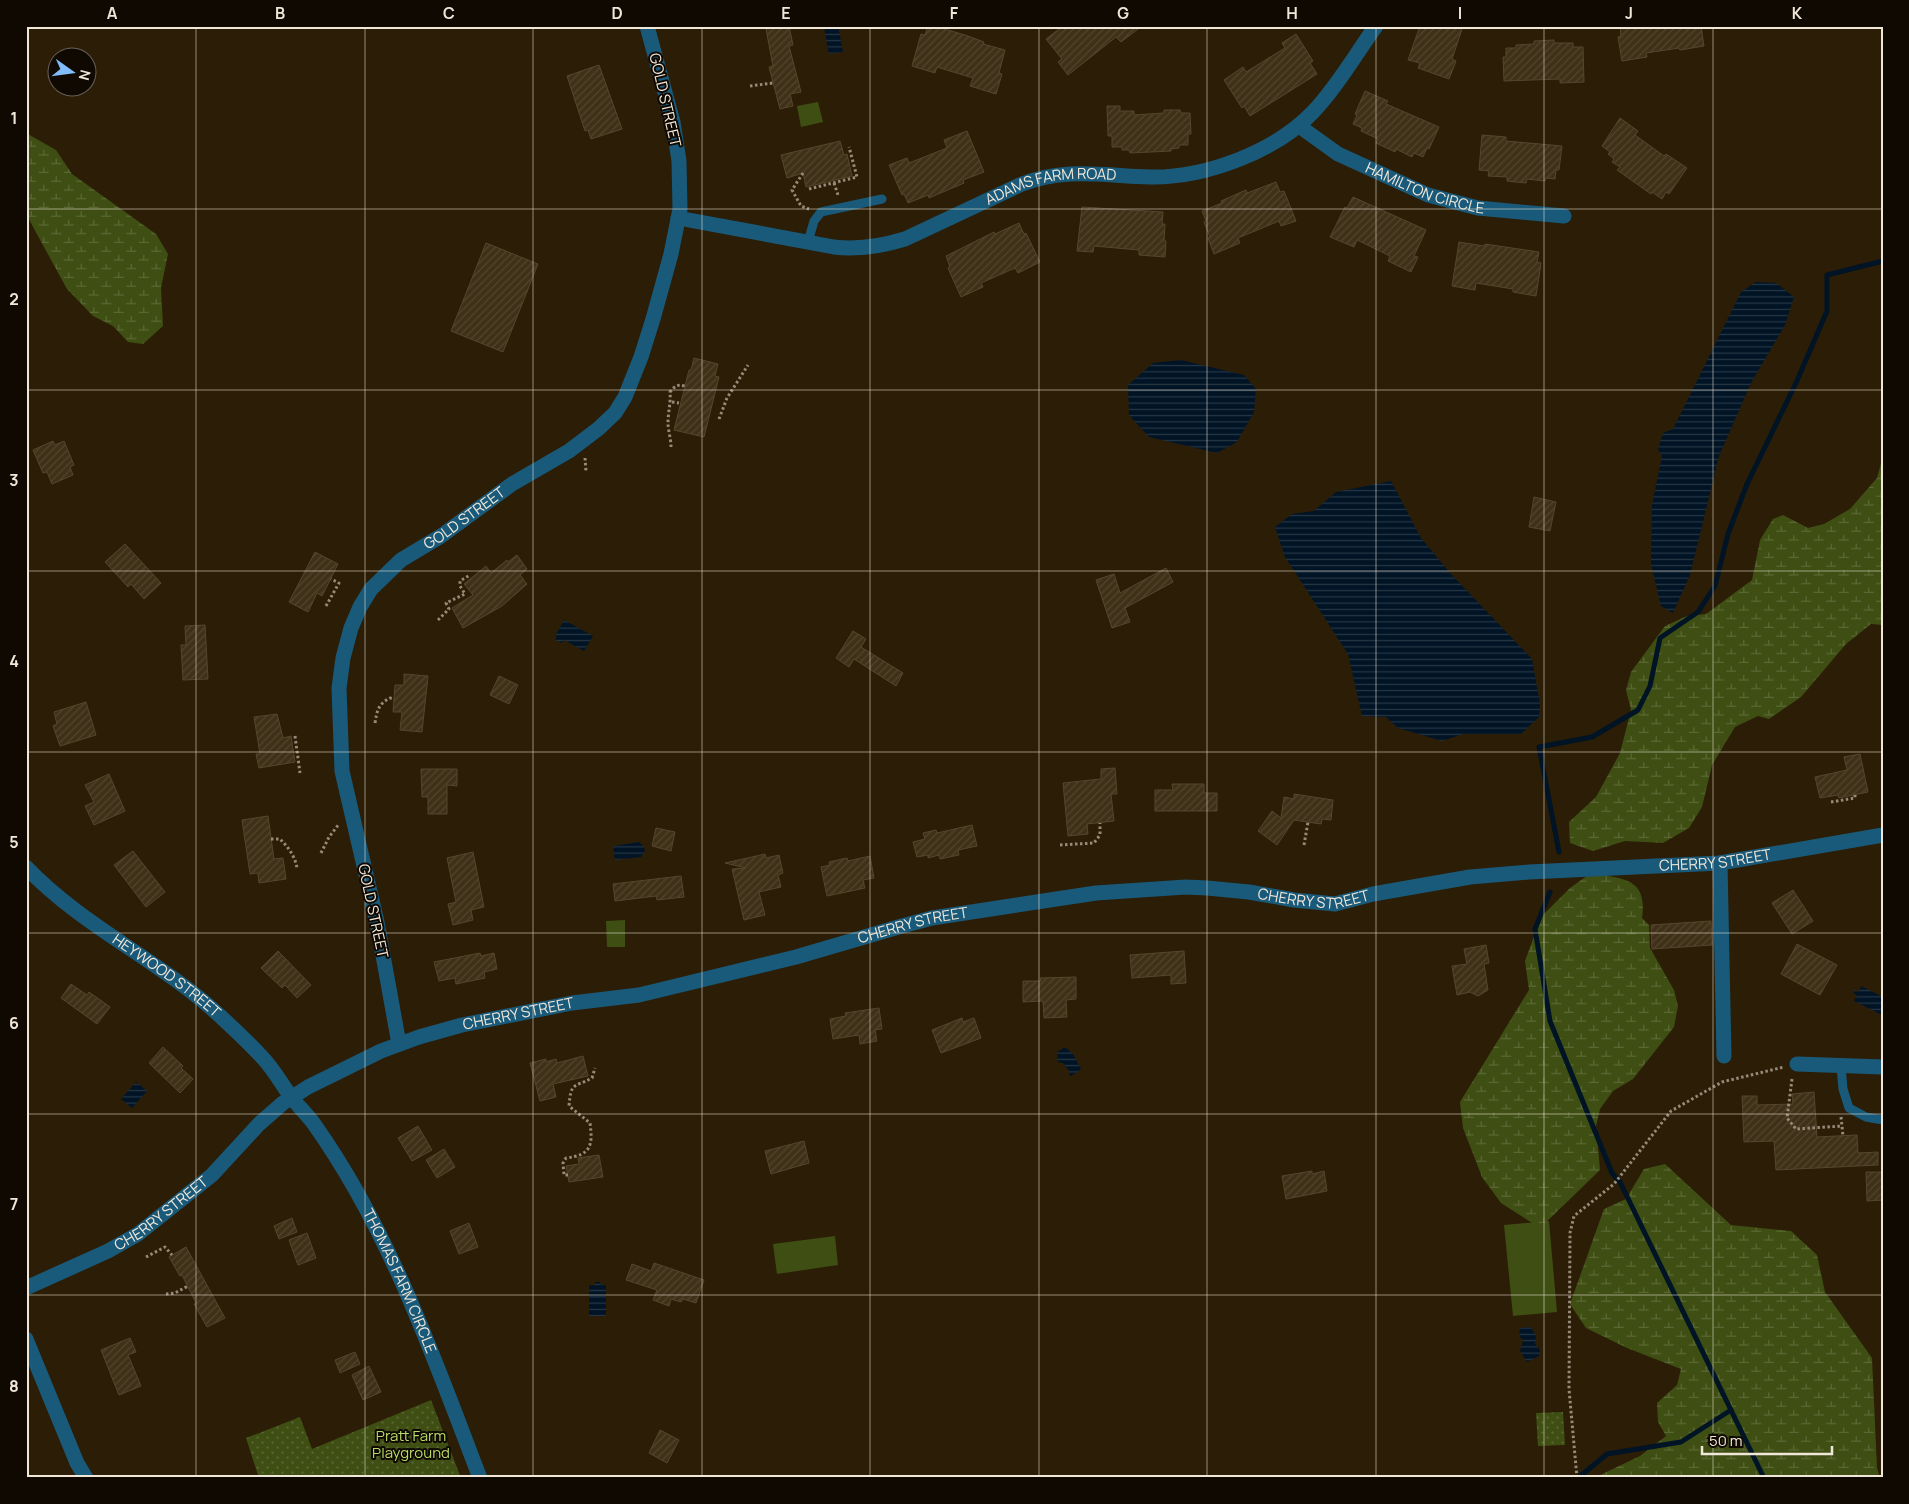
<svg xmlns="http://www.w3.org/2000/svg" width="1909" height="1504" font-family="Manrope,sans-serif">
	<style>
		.green { fill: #3f4f13 }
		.wetland { fill: url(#wetland-marsh) }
		.park { fill: url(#park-dots) }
		.water { fill: url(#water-rules) }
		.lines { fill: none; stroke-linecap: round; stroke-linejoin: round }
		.stream { stroke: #001425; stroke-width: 5 }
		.building { fill: url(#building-hatch); stroke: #56462e }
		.path { stroke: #968a78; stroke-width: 3; stroke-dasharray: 2.5 2.5; stroke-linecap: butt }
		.lane { stroke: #195a7a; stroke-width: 9 }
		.street { stroke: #195a7a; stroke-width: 15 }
		.grid { fill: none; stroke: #f1e7d9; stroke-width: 1; stroke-opacity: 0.55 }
		.labels { text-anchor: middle; stroke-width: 4; stroke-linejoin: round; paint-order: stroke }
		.street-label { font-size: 15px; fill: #f1e7d9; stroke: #0f0902 }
		.park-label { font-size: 15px; fill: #b7db64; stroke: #0f0902 }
		.neatline { fill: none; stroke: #f1e7d9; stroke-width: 2 }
		.grid-label { font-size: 16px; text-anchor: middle; font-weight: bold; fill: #f1e7d9 }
	</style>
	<defs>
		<pattern id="wetland-marsh" width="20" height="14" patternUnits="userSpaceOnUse" patternTransform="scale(1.25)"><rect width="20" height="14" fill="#3f4f13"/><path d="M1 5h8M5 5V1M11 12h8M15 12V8" fill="none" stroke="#5b6835"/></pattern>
		<pattern id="park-dots" width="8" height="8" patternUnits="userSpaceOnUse" patternTransform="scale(1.25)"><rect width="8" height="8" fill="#3f4f13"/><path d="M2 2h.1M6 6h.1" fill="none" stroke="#5b6835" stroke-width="1.8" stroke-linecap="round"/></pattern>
		<pattern id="water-rules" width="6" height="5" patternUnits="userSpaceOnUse" patternTransform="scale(1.25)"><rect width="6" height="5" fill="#001425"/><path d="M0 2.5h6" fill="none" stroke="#263644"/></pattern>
		<pattern id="building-hatch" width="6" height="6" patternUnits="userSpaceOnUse" patternTransform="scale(1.25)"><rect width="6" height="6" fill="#3f3018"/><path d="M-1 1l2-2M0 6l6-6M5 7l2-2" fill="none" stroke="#52442e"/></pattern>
	</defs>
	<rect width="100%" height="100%" fill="#2b1d06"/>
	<g class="green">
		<polygon points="818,102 823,122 801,127 797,106"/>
		<polygon points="625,920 625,947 607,947 606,921"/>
		<polygon points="1549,1221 1557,1312 1513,1316 1504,1225"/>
		<polygon points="835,1236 838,1265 777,1274 773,1244"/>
	</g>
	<g class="wetland">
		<polygon points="26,133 56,150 72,174 156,234 168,254 161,288 163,326 143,344 128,342 113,326 93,316 67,289 26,214"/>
		<polygon points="1883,456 1883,625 1871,624 1846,644 1801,697 1769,719 1758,716 1735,727 1712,765 1702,807 1689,828 1663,843 1625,841 1593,851 1570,843 1569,822 1596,797 1620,753 1631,710 1626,690 1631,672 1665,626 1687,616 1706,614 1752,580 1760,540 1773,519 1783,515 1808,528 1824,524 1850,509 1877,478"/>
		<path d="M 1591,873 C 1622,879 1648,877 1642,918 L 1649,925 L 1650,948 L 1674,990 L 1678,1006 L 1674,1027 L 1633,1079 L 1613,1091 L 1600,1109 L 1596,1126 L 1600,1170 L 1540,1228 L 1501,1203 L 1482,1177 L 1463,1128 L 1460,1102 L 1529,990 L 1525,961 L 1541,917 L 1570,888 Z"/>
		<polygon points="1665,1164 1731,1225 1791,1231 1817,1255 1825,1292 1872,1358 1877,1468 1880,1478 1594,1478 1640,1456 1666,1436 1658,1422 1657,1403 1677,1385 1681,1369 1627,1348 1586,1328 1570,1304 1604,1209 1626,1199 1644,1169"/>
	</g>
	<g class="park">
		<polygon points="431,1400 461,1478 259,1478 246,1438 300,1417 312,1449"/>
		<polygon points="1563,1412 1565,1445 1538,1446 1536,1413"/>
	</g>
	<g class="water">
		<polygon points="838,26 843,52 829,54 824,28"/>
		<polygon points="1756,282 1776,283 1794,297 1785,325 1751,383 1719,456 1690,575 1673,613 1661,606 1651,564 1652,505 1662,456 1658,449 1663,433 1673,429 1682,411 1741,292"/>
		<polygon points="1181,360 1244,375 1256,389 1254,412 1237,442 1217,453 1149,437 1129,415 1128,385 1153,363"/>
		<polygon points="1391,481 1421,538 1450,573 1532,659 1540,704 1539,717 1521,734 1463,734 1442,741 1398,728 1386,717 1362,716 1348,654 1285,557 1275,527 1292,514 1314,511 1336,492"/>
		<polygon points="564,620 593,636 584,651 564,640 562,643 555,640 557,637 555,636"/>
		<polygon points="639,842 644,847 645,851 641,857 615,860 613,846"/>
		<polygon points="1861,986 1883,997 1882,1015 1854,1001 1857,995 1853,993 1855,990 1859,992"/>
		<polygon points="1065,1047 1073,1054 1081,1069 1071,1076 1069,1074 1070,1072 1063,1063 1058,1062 1057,1052"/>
		<polygon points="136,1082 147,1091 132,1108 121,1099"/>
		<polygon points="595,1282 600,1282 601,1285 606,1285 606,1316 589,1316 589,1285 595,1285"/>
		<polygon points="1530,1327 1536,1335 1535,1344 1540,1350 1539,1356 1527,1362 1520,1351 1523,1341 1519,1335 1520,1328"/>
	</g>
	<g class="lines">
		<g class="stream">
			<polyline points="1559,852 1539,747 1592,737 1638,710 1650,686 1660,638 1698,612 1715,586 1728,534 1747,484 1796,383 1827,311 1827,275 1883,261"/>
			<polyline points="1550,892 1535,929 1550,1021 1612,1173 1620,1182 1764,1478"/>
			<polyline points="1578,1478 1607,1454 1681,1442 1731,1410"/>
		</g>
	</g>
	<g class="building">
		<polygon points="781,26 789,26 793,45 789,46 801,92 790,94 793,106 780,109 769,67 773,66 766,29"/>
		<polygon points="928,26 934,26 965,35 984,42 983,44 1005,50 999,73 1002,74 996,94 970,86 973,78 937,67 935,73 912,66 921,34 925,35"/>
		<polygon points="1063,26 1142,26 1121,42 1116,37 1068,75 1058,62 1062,59 1046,39"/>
		<polygon points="1420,26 1463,26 1452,59 1456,61 1449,79 1418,68 1420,63 1408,60"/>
		<polygon points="1620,26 1701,26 1704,46 1680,50 1679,48 1646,53 1647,57 1622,61 1618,37 1621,36"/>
		<polygon points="1296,34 1313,61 1310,63 1317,74 1250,116 1244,106 1242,108 1224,80 1243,67 1246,72 1285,48 1282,43"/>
		<polygon points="1554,40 1554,43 1573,43 1573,47 1583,47 1584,82 1560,83 1560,79 1504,81 1503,57 1506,57 1506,48 1516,48 1516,45 1534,44 1534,41"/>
		<polygon points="599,65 622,129 591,139 588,130 585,131 567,76"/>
		<polygon points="1365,91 1388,101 1386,104 1439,127 1429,149 1427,148 1423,157 1414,153 1412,157 1396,149 1395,152 1376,143 1378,139 1361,131 1362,128 1353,124 1357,115 1355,114"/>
		<polygon points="1107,106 1120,106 1120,111 1134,111 1134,115 1164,113 1164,110 1180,110 1181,113 1190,113 1191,134 1188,134 1188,145 1179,145 1179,148 1171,149 1171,151 1130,153 1129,150 1122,150 1122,147 1112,147 1112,136 1108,136"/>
		<polygon points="1620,118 1638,131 1635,135 1664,156 1666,154 1687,168 1669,194 1666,192 1662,199 1652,192 1651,194 1617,170 1620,167 1612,162 1614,159 1608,154 1610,152 1602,146"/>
		<polygon points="967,131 984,172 963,180 964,183 929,198 928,195 908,203 904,194 902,195 889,165 907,158 909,163 947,148 944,140"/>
		<polygon points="1482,135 1506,137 1506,141 1562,146 1559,170 1556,170 1555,179 1546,178 1545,181 1527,179 1526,183 1516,182 1507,181 1507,177 1488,176 1489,171 1479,170"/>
		<polygon points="840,141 844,155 847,154 852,176 806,187 803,173 787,178 781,155"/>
		<polygon points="1276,182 1280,192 1284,191 1296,221 1281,226 1279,221 1238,238 1240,243 1214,254 1208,238 1210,237 1204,222 1206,221 1202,211 1222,203 1221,201 1246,190 1247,193"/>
		<polygon points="1353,197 1426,230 1414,256 1418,257 1411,272 1388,261 1390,256 1357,240 1354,247 1330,237 1345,207 1347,208"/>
		<polygon points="1082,207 1163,212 1162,224 1165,224 1164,241 1166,241 1165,257 1139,255 1139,250 1094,246 1093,252 1077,251"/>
		<polygon points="1019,223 1024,234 1026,233 1040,262 1018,273 1015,268 981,283 983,287 961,297 948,268 950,267 946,256 994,232 995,234"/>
		<polygon points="1459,242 1484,246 1485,244 1539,252 1537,262 1541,263 1536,296 1513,292 1513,289 1476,283 1475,290 1452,286"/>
		<polygon points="486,243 538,264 503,352 451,331"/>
		<polygon points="694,358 718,364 715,376 719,377 704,437 674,430 689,370 691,370"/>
		<polygon points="53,441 55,445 64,441 74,465 70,467 73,475 52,484 47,472 43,473 33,450"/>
		<polygon points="1534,497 1556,502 1550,531 1529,527"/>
		<polygon points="125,544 161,583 144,599 131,584 128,587 105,562"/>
		<polygon points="315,552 338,564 322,596 317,593 308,612 289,602"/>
		<polygon points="517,555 527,569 520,575 527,584 502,606 463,628 452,608 473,595 464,584 486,566 491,573 507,560 508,562"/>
		<polygon points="1166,568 1173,582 1125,608 1130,622 1112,628 1096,580 1114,574 1120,593"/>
		<polygon points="205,625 208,679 183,680 181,645 186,645 185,626"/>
		<polygon points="853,631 866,639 861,647 903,673 896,686 854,659 849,667 836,658"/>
		<polygon points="404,674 428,676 422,732 400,730 402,712 393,712 395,685 404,685"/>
		<polygon points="499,676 518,685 509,704 490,695"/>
		<polygon points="86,702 96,735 60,746 53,726 57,724 54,712"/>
		<polygon points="277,714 283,738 291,736 295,762 259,768 256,754 260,754 254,717"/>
		<polygon points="1860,754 1868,792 1839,798 1838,795 1820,798 1815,777 1847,770 1844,757"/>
		<polygon points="1115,768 1117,794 1111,794 1114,821 1087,824 1088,834 1068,836 1063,783 1101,779 1101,769"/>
		<polygon points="421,769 457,769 457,786 447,785 447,814 428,814 428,797 422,797"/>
		<polygon points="109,774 125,811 94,825 85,806 94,802 85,785"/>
		<polygon points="1172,784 1204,784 1204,793 1217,793 1217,811 1155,811 1155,790 1173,790"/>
		<polygon points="1294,794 1333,800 1331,820 1322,819 1321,824 1294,820 1277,845 1258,831 1272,811 1281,818 1284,797 1294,799"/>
		<polygon points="268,816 274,859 283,858 286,879 259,883 258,873 250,874 242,820"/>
		<polygon points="972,825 977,846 958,850 959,855 940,859 939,855 928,858 928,855 917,857 913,842 925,839 923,833 936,830 937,833"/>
		<polygon points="656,828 675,832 671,851 652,846"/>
		<polygon points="133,851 165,892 146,907 114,865"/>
		<polygon points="473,852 484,907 471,910 473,920 453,925 448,904 456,902 447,858"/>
		<polygon points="765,854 766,858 779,855 783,873 778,875 781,887 759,892 765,915 744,920 732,869 746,868 725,863"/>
		<polygon points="870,856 874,878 863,880 865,888 827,896 821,867 830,865 829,862 847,858 848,861"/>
		<polygon points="681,876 684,897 657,900 656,896 615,901 613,884"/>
		<polygon points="1793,890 1813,921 1792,934 1772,903"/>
		<polygon points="1711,921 1712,945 1652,949 1651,925"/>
		<polygon points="1797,944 1837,965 1820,995 1781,974"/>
		<polygon points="1486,945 1489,963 1484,964 1488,990 1478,996 1470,992 1457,995 1452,966 1467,964 1464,949"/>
		<polygon points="278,951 311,985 297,998 285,985 282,988 261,968"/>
		<polygon points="1184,951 1186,983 1171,984 1171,975 1132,978 1130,955"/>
		<polygon points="480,953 481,956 494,953 497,969 484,972 485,978 456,984 455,978 439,981 434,962"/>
		<polygon points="1076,977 1076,999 1066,1000 1067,1017 1044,1018 1043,1001 1023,1002 1023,981 1041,981 1040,978"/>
		<polygon points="71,984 87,995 89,992 110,1007 97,1024 61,998"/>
		<polygon points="879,1008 882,1029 875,1030 877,1041 860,1044 859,1035 833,1039 830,1019 846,1016 845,1013"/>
		<polygon points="962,1018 963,1022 974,1018 981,1038 941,1053 932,1030"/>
		<polygon points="163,1047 183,1066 181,1068 193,1079 180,1093 149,1063"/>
		<polygon points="583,1056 588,1076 553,1084 556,1097 540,1101 530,1063 546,1059 546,1062 556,1059 557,1063"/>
		<polygon points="1814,1092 1817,1137 1857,1135 1858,1153 1878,1152 1878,1165 1776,1170 1774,1141 1744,1142 1742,1096 1757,1096 1757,1105 1793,1104 1792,1094"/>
		<polygon points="418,1126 432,1150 412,1161 398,1138"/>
		<polygon points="804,1141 809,1163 771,1174 765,1151"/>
		<polygon points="444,1149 455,1167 437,1178 426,1160"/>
		<polygon points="599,1155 603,1177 569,1182 566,1166 579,1164 578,1158"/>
		<polygon points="1312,1171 1312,1174 1324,1171 1327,1191 1286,1199 1282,1176"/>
		<polygon points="1866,1172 1883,1172 1883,1200 1867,1201"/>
		<polygon points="292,1218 297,1232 279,1239 274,1226"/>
		<polygon points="469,1223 478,1247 459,1254 450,1231"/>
		<polygon points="307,1233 316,1258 298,1265 289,1240"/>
		<polygon points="186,1247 225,1318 207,1327 194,1304 196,1303 182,1275 180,1276 169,1257"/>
		<polygon points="654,1263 704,1280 696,1303 683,1299 681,1302 671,1299 669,1306 653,1300 657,1290 626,1280 632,1264 651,1271"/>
		<polygon points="130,1338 136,1352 128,1355 141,1386 119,1395 101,1350"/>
		<polygon points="355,1352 360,1364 340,1373 335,1360"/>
		<polygon points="369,1366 381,1392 363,1400 352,1375"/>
		<polygon points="660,1430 679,1440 667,1463 649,1453"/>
	</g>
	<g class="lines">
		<g class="path">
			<polyline points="750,86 773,83"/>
			<polyline points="803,173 792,190 801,206 809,209"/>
			<polyline points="834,183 838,195"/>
			<polyline points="809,189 857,177 849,147"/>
			<polyline points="672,402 679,403"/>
			<polyline points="719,419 727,398 748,365"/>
			<path d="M 671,447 C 671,439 668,430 668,423 C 668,412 671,403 670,392 C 675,386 677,384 685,386"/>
			<polyline points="585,458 586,471"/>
			<polyline points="326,606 339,583 331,579"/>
			<polyline points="438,620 449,609 446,603 465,594 460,586 460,581 470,575"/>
			<path d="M 375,723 C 377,711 378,704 390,698 L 394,699"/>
			<polyline points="295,736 300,773"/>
			<polyline points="1831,802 1855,798 1855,795"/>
			<path d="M 271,839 L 280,839 C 288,847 295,856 297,868"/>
			<polyline points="1060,845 1094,843 1100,835 1100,823"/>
			<polyline points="1304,845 1308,822"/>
			<polyline points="321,853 329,837 339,824"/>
			<polyline points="1792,1079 1787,1118 1796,1129 1842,1126"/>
			<polyline points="1841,1117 1843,1136"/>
			<path d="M 568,1175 L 564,1175 L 563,1163 L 566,1158 C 591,1155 593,1146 590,1123 L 569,1106 C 571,1082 573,1088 592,1078 L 595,1068"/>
			<polyline points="146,1257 165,1247 172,1255"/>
			<polyline points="166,1294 175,1293 188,1286"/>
			<polyline points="1577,1478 1569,1389 1570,1233 1574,1216 1614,1184 1671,1111 1722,1082 1784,1067"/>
		</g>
		<g class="lane">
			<polyline points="808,242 814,221 821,212 882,199"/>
			<polyline points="1841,1066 1843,1089 1849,1108 1866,1117 1883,1120"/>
		</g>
		<g class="street">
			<path id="s1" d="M 1299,126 L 1338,154 L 1428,195 L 1478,208 L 1564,216"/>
			<path id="s2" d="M 678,218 L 834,247 C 858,250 882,246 905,239 L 1022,184 C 1068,167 1103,176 1150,177 C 1205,178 1275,152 1313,112 C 1337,87 1355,55 1376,26"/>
			<polyline points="1720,863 1724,1056"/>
			<path id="s3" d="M 26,867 C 82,926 159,960 219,1015 C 233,1028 248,1042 261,1056 C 273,1068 281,1083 291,1097 C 298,1106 307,1114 314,1124 C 390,1231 433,1356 480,1478"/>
			<path id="s4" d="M 399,1044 L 377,922 L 342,771 L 339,688 L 343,658 L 351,628 L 360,607 L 371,589 L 401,560 L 441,536 L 512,484 L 569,451 L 598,429 L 615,413 L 625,397 L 641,357 L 653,319 L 671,254 L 680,209 L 679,161 L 673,122 L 647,26"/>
			<polyline points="1797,1064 1883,1067"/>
			<path id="s5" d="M 26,1288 L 108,1251 L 138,1234 L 212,1175 L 259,1124 L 283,1103 L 308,1087 L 381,1051 L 419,1037 L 462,1025 L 572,1003 L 639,995 L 796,957 L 902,926 L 932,918 L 1096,893 L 1186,887 L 1207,888 L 1249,892 L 1294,900 L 1335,904 L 1373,894 L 1470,877 L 1529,872 L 1720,863 L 1883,835"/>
			<polyline points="26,1339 77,1463 86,1478"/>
		</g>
	</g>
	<path class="grid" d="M 196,26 L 196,1478M 365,26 L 365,1478M 533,26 L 533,1478M 702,26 L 702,1478M 870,26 L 870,1478M 1039,26 L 1039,1478M 1207,26 L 1207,1478M 1376,26 L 1376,1478M 1544,26 L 1544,1478M 1713,26 L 1713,1478M 26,209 L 1883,209M 26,390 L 1883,390M 26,571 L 1883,571M 26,752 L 1883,752M 26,933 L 1883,933M 26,1114 L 1883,1114M 26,1295 L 1883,1295"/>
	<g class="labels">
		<g class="street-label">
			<text transform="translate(665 100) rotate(77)" y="5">GOLD STREET</text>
			<text dy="5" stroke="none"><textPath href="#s1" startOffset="142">HAMILTON CIRCLE</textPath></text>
			<text dy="5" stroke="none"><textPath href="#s2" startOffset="388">ADAMS FARM ROAD</textPath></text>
			<text dy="5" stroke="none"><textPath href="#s4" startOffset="585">GOLD STREET</textPath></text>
			<text dy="5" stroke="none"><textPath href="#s5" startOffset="1789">CHERRY STREET</textPath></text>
			<text dy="5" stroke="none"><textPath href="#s5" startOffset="1384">CHERRY STREET</textPath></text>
			<text transform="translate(373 911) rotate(78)" y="5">GOLD STREET</text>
			<text dy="5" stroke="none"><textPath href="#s5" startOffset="979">CHERRY STREET</textPath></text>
			<text dy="5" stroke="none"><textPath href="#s3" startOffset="178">HEYWOOD STREET</textPath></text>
			<text dy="5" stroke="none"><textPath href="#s5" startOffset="574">CHERRY STREET</textPath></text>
			<text dy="5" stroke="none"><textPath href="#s5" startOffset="155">CHERRY STREET</textPath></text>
			<text dy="5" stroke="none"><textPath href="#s3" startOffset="568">THOMAS FARM CIRCLE</textPath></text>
		</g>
		<g class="park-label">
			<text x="411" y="1441">Pratt Farm<tspan x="411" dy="17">Playground</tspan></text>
		</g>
	</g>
	<rect width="1909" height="1504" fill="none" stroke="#0f0902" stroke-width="55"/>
	<g transform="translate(72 72) rotate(104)"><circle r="24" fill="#0f0902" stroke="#696258"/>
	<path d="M0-4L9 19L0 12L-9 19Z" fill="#80bdfa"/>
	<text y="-8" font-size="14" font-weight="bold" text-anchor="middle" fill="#f1e7d9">N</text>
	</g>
	<path d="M1702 1446v8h130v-8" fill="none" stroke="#f1e7d9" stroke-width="2.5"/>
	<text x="1709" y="1446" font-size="15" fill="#f1e7d9" stroke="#0f0902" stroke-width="4" paint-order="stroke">50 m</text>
	<rect x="28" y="28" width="1854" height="1448" class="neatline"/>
	<g class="grid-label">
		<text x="112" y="19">A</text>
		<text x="280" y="19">B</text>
		<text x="449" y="19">C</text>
		<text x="617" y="19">D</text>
		<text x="786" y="19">E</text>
		<text x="954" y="19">F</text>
		<text x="1123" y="19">G</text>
		<text x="1292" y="19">H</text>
		<text x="1460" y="19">I</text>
		<text x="1629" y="19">J</text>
		<text x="1797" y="19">K</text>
		<text x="14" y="124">1</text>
		<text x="14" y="305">2</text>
		<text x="14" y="486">3</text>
		<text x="14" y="667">4</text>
		<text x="14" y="848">5</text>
		<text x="14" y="1029">6</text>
		<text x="14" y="1210">7</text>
		<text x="14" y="1392">8</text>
	</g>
</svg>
